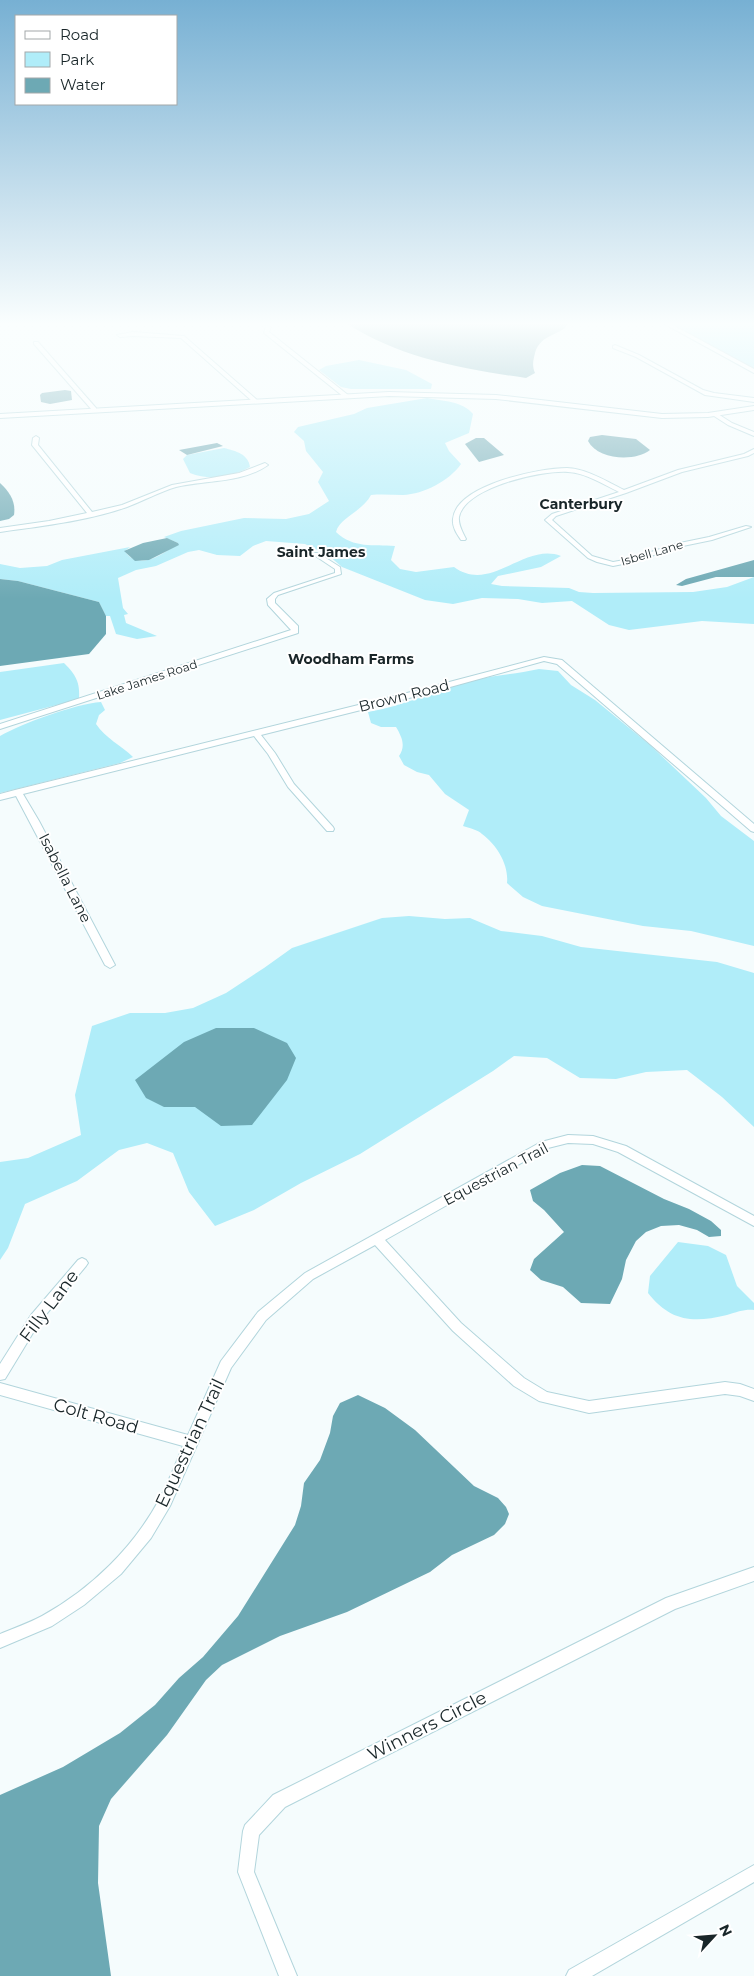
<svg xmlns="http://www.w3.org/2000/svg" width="754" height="1976" font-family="Montserrat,sans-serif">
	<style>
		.green { fill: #b0edf9 }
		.water { fill: #6da9b4 }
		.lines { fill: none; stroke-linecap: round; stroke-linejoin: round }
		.minor-casing { stroke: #b2d5dc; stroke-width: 2 }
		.major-casing { stroke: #b2d5dc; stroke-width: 2 }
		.minor { fill: #fff; fill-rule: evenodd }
		.major { fill: #fff; fill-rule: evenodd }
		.labels { text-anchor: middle; stroke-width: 4; stroke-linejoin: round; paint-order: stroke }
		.far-street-label { font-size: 12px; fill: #192629; stroke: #fff }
		.far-neighbourhood-label { font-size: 14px; font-weight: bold; fill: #192629; stroke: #fff }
		.street-label { font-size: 15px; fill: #192629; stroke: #fff }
		.near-street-label { font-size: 18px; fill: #192629; stroke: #fff }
	</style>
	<rect width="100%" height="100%" fill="#f5fcfd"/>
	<g class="green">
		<polygon points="667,322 754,322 754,371"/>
		<polygon points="359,360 406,370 432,384 431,389 351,389 341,387 319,370 326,366"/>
		<path d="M 427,398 C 442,401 463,401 473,414 L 469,433 L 445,443 L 449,451 L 461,464 C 449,481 424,494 403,495 C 392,495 382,494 371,495 C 362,512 340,517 336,532 C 354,549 373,544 395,546 L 391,560 L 400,569 L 416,572 L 454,567 C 491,594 524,542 561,556 L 541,567 L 498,576 L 491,584 L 502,586 L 569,588 L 579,592 L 593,593 L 693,592 L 727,587 L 754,577 L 754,624 L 702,621 L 629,630 L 609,625 L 572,601 L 542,603 L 518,599 L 482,598 L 453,604 L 425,600 L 342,567 L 328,555 L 305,544 L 266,541 L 253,546 L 240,556 L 217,555 L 199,550 L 188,552 L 156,566 L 136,570 L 118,578 L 123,608 L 128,614 L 124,615 L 126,623 L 157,636 L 137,639 L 116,634 L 110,616 L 106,616 L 99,602 L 18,581 L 0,579 L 0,564 L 20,568 L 47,566 L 62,560 L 130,547 L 125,551 C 138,572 164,554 178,543 L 164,537 L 181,531 L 244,518 L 286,519 L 309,514 L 329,501 L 318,482 L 323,472 L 306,451 L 304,441 L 294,432 L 298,427 L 354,414 L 367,408 Z"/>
		<path d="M 224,448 C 236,451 248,454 250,467 C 231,477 210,481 190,473 L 183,459 L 187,455 Z"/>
		<path d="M 64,663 C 76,675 80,682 79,699 L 0,720 L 0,672 Z"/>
		<path d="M 539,669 L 558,671 L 571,685 L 595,700 L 650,745 L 706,798 L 721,816 L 754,841 L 754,946 L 691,931 L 643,926 L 542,906 L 523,897 L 507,883 C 509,865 497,845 482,834 C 478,830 469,828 463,826 L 469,810 L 445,794 L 429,775 L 417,772 L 404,765 L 399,756 C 406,746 402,737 396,727 L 381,727 L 371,723 L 368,712 C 405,706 438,689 475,680 C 495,675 517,674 539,669 Z"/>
		<path d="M 101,702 L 105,710 L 99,715 L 96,724 C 106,739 121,745 133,757 L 120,763 L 0,793 L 0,736 C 23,723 75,704 101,702 Z"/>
		<polygon points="409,916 445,919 470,918 501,931 542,936 581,947 717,962 754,973 754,1127 722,1097 687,1070 646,1072 616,1079 580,1078 547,1058 514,1056 493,1071 360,1154 301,1183 254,1210 215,1226 189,1192 173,1153 147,1143 119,1150 77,1181 25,1204 8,1248 0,1260 0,1162 28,1158 81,1135 75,1095 92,1026 130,1013 165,1013 193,1008 226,993 264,968 292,948 382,918"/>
		<path d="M 678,1242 L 708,1246 L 726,1255 L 737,1286 L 754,1303 L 754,1310 C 745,1309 737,1312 727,1315 C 693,1323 671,1322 648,1293 L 650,1276 Z"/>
	</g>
	<g class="water">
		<path d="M 345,322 L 569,322 C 562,337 541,332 535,353 C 533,361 532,366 535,373 L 526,378 C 464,369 398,358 345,322 Z"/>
		<polygon points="65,390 71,391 72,400 50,404 41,402 40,395 42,393"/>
		<path d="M 602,435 L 636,439 L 650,450 C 635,462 598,460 588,441 L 590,437 Z"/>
		<polygon points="476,438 484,438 504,455 479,462 465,444"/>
		<polygon points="217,443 223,446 187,455 179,450"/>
		<path d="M 0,483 C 10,492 16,502 14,515 L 9,519 L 0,521 Z"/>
		<polygon points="167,538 178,543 179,545 149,560 135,561 124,551 143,543"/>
		<polygon points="754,560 754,577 716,577 682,586 676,585 686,579"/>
		<polygon points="0,579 18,581 99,602 106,616 106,634 89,654 0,666"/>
		<polygon points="216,1028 254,1028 287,1043 296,1058 287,1080 252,1125 221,1126 195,1107 164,1107 146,1098 135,1080 184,1042"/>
		<polygon points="582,1165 600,1166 664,1199 689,1209 711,1221 721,1230 721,1236 709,1237 697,1230 679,1225 661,1226 646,1232 636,1241 626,1260 622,1279 610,1304 581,1303 563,1287 541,1280 530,1270 534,1259 564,1232 544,1210 533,1201 530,1190 560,1173"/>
		<polygon points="358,1395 385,1408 415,1430 474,1486 498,1498 506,1507 509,1514 505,1524 494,1535 452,1555 430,1572 347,1612 280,1636 222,1665 206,1680 167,1735 111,1799 99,1826 98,1883 111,1976 0,1976 0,1795 63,1767 120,1733 155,1705 179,1678 203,1657 238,1616 295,1525 301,1506 304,1483 320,1460 330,1433 333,1416 340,1403"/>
	</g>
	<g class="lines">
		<defs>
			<g id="minor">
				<polygon points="661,322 667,322 754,369 754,373"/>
				<polygon points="266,326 271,327 269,332 348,395 348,397 344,397 264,333"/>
				<polygon points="133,332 184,336 257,400 252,401 181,338 133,336 120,337 117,335"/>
				<polygon points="34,342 38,342 96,408 96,410 92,410 34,344"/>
				<polygon points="615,345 639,355 703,390 714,393 754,398 754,402 705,395 636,357 613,348 613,346"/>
				<polygon points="714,414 718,414 732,423 754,432 754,436 728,425 714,416"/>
				<path d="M 36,436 L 39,438 L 38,445 L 92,512 L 122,505 L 172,485 L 239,473 L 265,463 L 268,465 C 243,483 206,480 176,487 C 159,492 143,501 127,507 C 88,521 41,526 0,532 L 0,528 L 49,521 L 87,513 L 32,445 L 33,438 Z"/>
				<path d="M 754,449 L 754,453 L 748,456 L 682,472 L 626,493 L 556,516 L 552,520 L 592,556 L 613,562 L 630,559 L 675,544 L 709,537 L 746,526 L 751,527 L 712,540 L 678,547 L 633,562 L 613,566 L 597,562 L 588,558 L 545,520 L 552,514 L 619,492 C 603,484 586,473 568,472 C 542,470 465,487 459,517 C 458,525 463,533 466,539 L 465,540 L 461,540 C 457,534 452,527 453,519 C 456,485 539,468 567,468 C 587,469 606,481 624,490 L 678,470 L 744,454 Z"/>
				<polygon points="314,553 318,553 340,567 341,574 278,595 275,599 275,603 298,626 298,633 0,729 0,724 291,630 268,605 267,599 274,593 335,573 335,569 314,555"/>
				<polygon points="544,657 562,660 754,824 754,832 751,831 557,664 544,661 421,695 261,735 275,753 294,784 333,827 334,829 333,831 327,831 288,787 268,754 254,736 23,794 39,821 115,965 110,968 105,965 16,796 0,800 0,794 15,790 415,691"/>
				<path d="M 568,1135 L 593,1136 L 626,1146 L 754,1216 L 754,1226 L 618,1152 L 593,1144 L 568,1143 L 548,1148 L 385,1240 L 461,1323 L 524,1378 L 547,1392 L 589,1401 L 725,1382 L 740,1384 L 754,1389 L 754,1401 L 740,1396 L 725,1394 L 589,1413 L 539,1401 L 514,1386 L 453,1331 L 375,1245 L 313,1279 L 266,1320 L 231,1368 L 170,1506 L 151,1538 L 121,1574 L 84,1605 L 52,1626 L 0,1648 L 0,1634 C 14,1628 29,1623 42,1616 C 91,1589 134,1547 160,1498 C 169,1481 176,1463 183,1446 L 0,1395 L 0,1383 L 188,1435 L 221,1361 L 258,1312 L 305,1273 L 541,1142 Z"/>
				<polygon points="82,1258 86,1260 88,1263 86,1266 39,1323 5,1379 0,1380 0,1364 31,1315 78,1260"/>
				<polygon points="754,1567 754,1581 675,1609 285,1807 259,1835 254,1872 297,1976 279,1976 238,1872 243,1831 245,1825 273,1795 666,1598"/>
				<polygon points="754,1865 754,1882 592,1976 566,1976 569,1970"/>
			</g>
			<polygon id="major" points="389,392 496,395 662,414 708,413 754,406 754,410 708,417 662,418 496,399 389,396 0,418 0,414"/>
		</defs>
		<use href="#minor" class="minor-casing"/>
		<use href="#major" class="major-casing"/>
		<use href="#minor" class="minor"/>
		<use href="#major" class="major"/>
	</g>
	<linearGradient id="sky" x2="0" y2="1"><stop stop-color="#77b0d3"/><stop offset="0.54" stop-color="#fafefe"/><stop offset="1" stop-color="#fafefe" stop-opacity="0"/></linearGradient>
	<rect width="754" height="599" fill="url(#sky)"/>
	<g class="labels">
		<g class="far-street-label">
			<text transform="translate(652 553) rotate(-16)" y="4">Isbell Lane</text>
			<text transform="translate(147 680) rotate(-18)" y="4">Lake James Road</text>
		</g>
		<g class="far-neighbourhood-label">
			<text x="581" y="509">Canterbury</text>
			<text x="321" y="557">Saint James</text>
			<text x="351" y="664">Woodham Farms</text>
		</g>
		<g class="street-label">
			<text transform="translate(404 696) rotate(-14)" y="5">Brown Road</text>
			<text transform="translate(65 878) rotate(63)" y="5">Isabella Lane</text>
			<text transform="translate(496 1174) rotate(-28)" y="5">Equestrian Trail</text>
		</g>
		<g class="near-street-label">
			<text transform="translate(49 1306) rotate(-53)" y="6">Filly Lane</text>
			<text transform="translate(96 1416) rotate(16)" y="6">Colt Road</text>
			<text transform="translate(190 1443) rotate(-65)" y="6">Equestrian Trail</text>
			<text transform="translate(427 1726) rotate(-27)" y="6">Winners Circle</text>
		</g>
	</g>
	<rect x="15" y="15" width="162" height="90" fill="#ffffff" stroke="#a3a8a9"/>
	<rect x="25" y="31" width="25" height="8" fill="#ffffff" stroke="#a3a8a9"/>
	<text x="60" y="40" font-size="15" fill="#192629">Road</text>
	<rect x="25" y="52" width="25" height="15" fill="#b0edf9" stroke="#a3a8a9"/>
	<text x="60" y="65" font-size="15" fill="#192629">Park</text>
	<rect x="25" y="78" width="25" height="15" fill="#6da9b4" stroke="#a3a8a9"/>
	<text x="60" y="90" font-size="15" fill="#192629">Water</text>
	<g transform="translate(714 1936) rotate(64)" stroke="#ffffff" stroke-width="4" paint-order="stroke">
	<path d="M0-4L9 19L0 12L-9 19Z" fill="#192629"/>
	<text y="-8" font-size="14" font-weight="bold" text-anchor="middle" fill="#192629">N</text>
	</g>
</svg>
